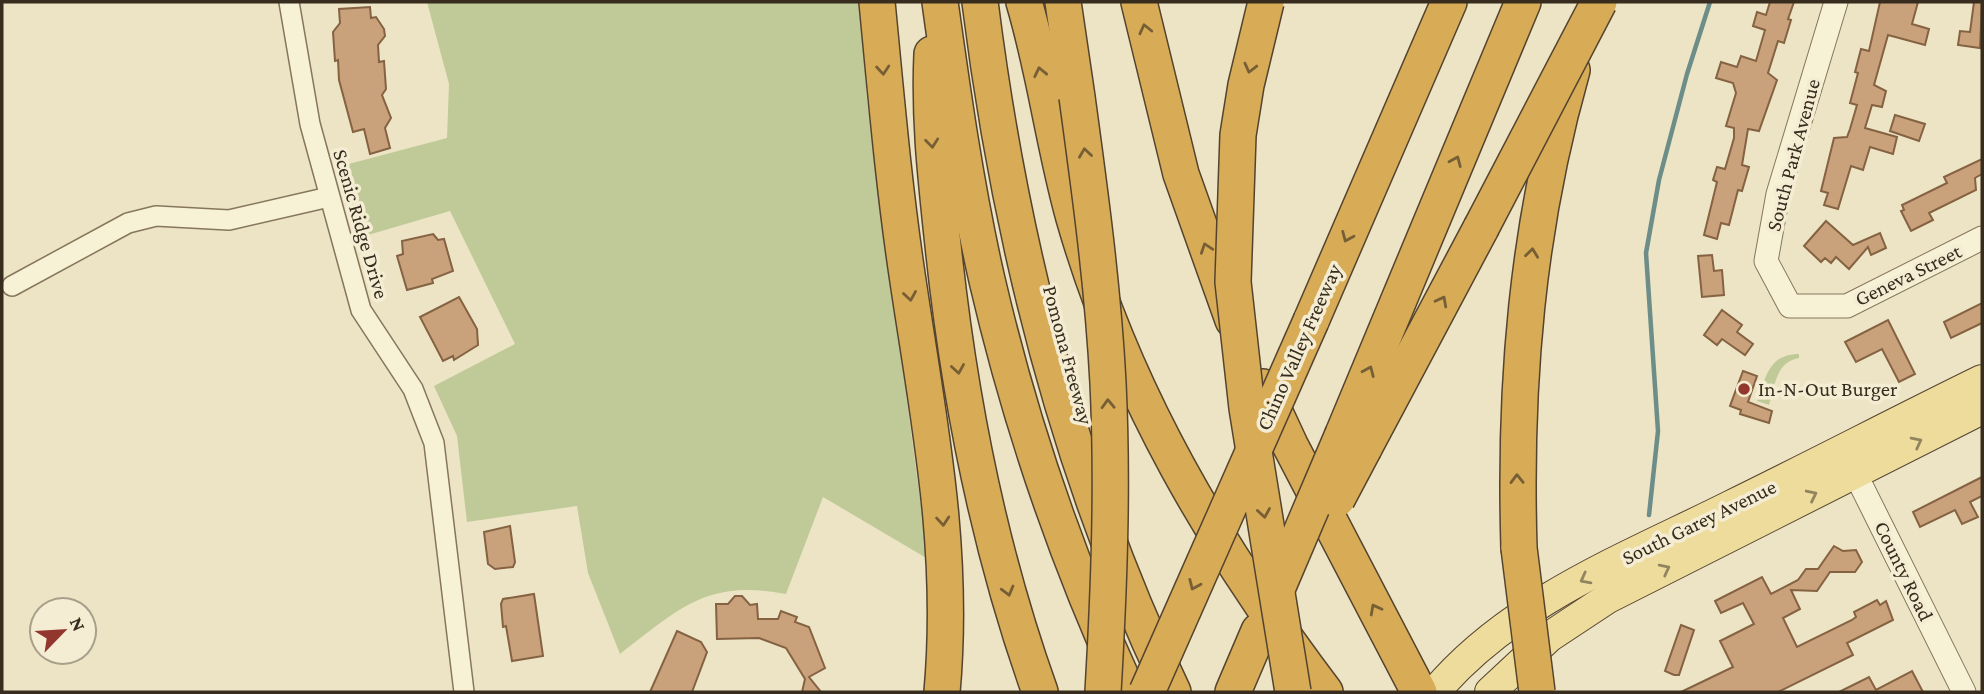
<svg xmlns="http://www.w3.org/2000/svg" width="1984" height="694" font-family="'Crimson Pro',serif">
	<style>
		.green { fill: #c0ca98 }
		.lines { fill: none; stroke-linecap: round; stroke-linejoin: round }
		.stream { stroke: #6d8d88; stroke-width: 4.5 }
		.building { fill: #c9a27b; stroke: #846242; stroke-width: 2 }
		.minor-casing { stroke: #86765b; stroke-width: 22 }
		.tertiary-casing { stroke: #86765b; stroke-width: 25 }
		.primary-casing { stroke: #54442f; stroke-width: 32 }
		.motorway-casing { stroke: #54442f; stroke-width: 38 }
		.minor { stroke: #f7f1d6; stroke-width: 19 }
		.tertiary { stroke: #f7f1d6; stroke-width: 23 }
		.primary { stroke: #eedc9d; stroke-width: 30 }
		.motorway { stroke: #d8ab57; stroke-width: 35 }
		.motorway-bridge-casing { stroke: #54442f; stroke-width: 38; stroke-linecap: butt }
		.motorway-bridge { stroke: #d8ab57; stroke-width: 35 }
		.oneway { stroke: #775f35 }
		.oneway2 { stroke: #92845e }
		.poi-dot { fill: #93362d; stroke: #f4edd3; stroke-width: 2.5 }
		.labels { text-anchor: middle; stroke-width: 7; stroke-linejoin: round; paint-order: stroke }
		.street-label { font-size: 21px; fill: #372c1e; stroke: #f4edd3 }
		.poi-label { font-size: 21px; fill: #372c1e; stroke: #f4edd3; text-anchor: start }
	</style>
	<rect width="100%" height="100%" fill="#ece4c4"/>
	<g class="green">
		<path d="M 427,2 L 860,2 L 867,100 L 928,559 L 823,497 L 786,594 C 706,579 679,609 620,654 L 588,573 L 577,506 L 467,522 L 457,436 L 434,386 L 515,344 L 450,211 L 361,237 L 341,166 L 447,138 L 449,84 Z"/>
		<path d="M 1799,354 L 1799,358 C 1776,362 1775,385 1769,405 L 1757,401 C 1766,377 1769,354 1799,354 Z"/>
	</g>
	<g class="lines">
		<polyline class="stream" points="1649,515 1658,431 1646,253 1659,180 1687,74 1710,2"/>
	</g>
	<g class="building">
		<polygon points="1770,2 1794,2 1788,19 1791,20 1784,43 1778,41 1768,73 1777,80 1759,131 1748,129 1742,165 1749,167 1742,191 1738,190 1729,225 1721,223 1717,239 1704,235 1717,182 1713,180 1717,167 1725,169 1734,138 1734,128 1726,126 1736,93 1733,83 1716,78 1721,62 1737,67 1741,56 1756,61 1765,30 1753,26 1757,12 1766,15"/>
		<polygon points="1880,2 1918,2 1912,24 1929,29 1925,45 1888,35 1874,85 1886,91 1882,107 1872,105 1865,128 1897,137 1893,154 1870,147 1863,170 1851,166 1838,209 1824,205 1828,193 1821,191 1834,138 1847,137 1850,129 1857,105 1850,103 1858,73 1855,72 1861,49 1869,51"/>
		<polygon points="1974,2 1982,2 1980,48 1958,45 1960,31 1970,32"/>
		<polygon points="370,7 371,18 376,17 384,29 385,36 378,45 379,62 384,61 386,89 382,95 391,118 385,128 390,148 370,154 364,129 353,132 339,80 338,60 335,61 333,32 340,23 339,9"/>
		<polygon points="1895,115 1925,124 1919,141 1890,131"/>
		<polygon points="1982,159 1982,174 1975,178 1976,190 1929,213 1933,220 1911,231 1901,211 1904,210 1902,205 1947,183 1944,177"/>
		<polygon points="1826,221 1853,245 1880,233 1886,248 1871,255 1868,247 1849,269 1836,257 1831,263 1825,258 1821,262 1804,246"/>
		<polygon points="433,234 438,240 444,239 453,271 432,279 433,283 407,290 397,256 403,254 402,241"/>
		<polygon points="1712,255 1714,271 1722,270 1724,295 1702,297 1698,256"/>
		<polygon points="459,297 477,329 478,345 454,360 453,356 443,361 420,317"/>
		<polygon points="1982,303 1982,323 1951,338 1944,322"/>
		<polygon points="1722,310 1742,325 1737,332 1753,344 1745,355 1722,339 1717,345 1704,335"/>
		<polygon points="1888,320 1915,374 1899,382 1882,349 1856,362 1845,342"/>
		<polygon points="1743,371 1757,376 1748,402 1772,411 1769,423 1740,414 1741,410 1730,406"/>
		<polygon points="1982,477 1982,496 1970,502 1978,517 1962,524 1955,510 1920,527 1913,512"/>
		<polygon points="510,526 515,562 513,567 495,569 488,564 484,532"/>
		<polygon points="1834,546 1843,551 1856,550 1862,562 1855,572 1830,572 1817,591 1791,590 1800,609 1783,618 1797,647 1852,620 1856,617 1854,612 1877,600 1880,605 1886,601 1893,620 1847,643 1853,655 1778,692 1681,692 1733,667 1720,641 1754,624 1743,603 1721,613 1715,601 1762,577 1771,594 1798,580 1806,569 1818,569"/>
		<polygon points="534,594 543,656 512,661 506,626 503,627 501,604 503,599"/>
		<polygon points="735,596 742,596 750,605 757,604 758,619 778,619 781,611 797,617 795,622 809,627 825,668 809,677 821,692 802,692 805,679 786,648 759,638 717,639 716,604 728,604"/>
		<polygon points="1681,625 1694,630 1679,675 1674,675 1665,671"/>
		<polygon points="677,631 701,642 707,652 692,692 650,692"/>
		<polygon points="1912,671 1923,692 1839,692 1869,677 1876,690"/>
	</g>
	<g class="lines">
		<defs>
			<g id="minor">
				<polyline points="289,2 310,124 361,310 413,389 434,443 464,692"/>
				<polyline points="12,286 128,223 156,216 229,220 329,197"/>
			</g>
			<g id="tertiary">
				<polyline points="1836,2 1778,194 1766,261 1790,306 1847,306 1982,238"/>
				<polyline points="1848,459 1964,692"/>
			</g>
			<g id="primary">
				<path d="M 1435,692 C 1510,602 1628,557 1730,506 C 1814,465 1898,421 1982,380"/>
				<polyline points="1490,692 1549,637 1608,598 1982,409"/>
			</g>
			<g id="motorway">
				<path d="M 877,2 C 886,95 894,189 908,281 C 929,422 955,549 942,692"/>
				<path d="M 940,2 C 953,95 966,188 987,280 C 1020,422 1067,560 1128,692"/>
				<path d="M 980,2 C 1010,241 1068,474 1173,692"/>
				<path d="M 1024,2 C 1045,72 1054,147 1074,218 C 1124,393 1216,548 1325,692"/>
				<polyline points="1063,2 1077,97"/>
				<polyline points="1139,2 1181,174 1233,320"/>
				<path d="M 932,54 C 929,121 936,179 943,245 C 959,398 988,547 1040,692"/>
				<polyline points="1311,321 1449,2"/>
				<polyline points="1263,387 1290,445 1419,692"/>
				<polyline points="1343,434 1523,2"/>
				<polyline points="1364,448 1481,228"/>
				<path d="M 1519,548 C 1514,383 1527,229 1572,70"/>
				<polyline points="1233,692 1259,631"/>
			</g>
		</defs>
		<use href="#minor" class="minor-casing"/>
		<use href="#tertiary" class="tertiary-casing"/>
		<use href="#primary" class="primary-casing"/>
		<use href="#motorway" class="motorway-casing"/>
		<use href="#minor" class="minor"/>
		<use href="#tertiary" class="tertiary"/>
		<use href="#primary" class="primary"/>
		<use href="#motorway" class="motorway"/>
		<defs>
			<g id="motorway-bridge">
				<polyline points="1266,2 1246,85 1238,135 1233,282 1247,408 1293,692"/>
				<path d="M 1077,97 C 1090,192 1103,287 1108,383 C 1113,486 1109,589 1103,692"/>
				<polyline points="1481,228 1599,2"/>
				<polyline points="1337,499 1364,448"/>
				<polyline points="1519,548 1537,692"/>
				<polyline points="1277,589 1343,434"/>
				<polyline points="1147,692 1311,321"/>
			</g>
		</defs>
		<use href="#motorway-bridge" class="motorway-bridge-casing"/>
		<use href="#motorway-bridge" class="motorway-bridge"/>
	</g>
	<defs><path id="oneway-chevron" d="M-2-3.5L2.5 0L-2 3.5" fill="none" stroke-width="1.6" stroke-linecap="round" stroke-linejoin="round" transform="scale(1.75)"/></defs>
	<g class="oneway">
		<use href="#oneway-chevron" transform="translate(1145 29) rotate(-103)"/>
		<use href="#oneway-chevron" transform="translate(1250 68) rotate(104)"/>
		<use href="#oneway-chevron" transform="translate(883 70) rotate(85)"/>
		<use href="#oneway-chevron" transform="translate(1040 72) rotate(-102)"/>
		<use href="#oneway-chevron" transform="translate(932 143) rotate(84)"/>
		<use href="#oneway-chevron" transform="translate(1085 153) rotate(-98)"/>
		<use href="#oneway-chevron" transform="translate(1456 161) rotate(-67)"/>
		<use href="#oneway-chevron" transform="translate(1347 237) rotate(113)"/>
		<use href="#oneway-chevron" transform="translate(1206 248) rotate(-109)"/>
		<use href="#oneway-chevron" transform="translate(1532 253) rotate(-83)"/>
		<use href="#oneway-chevron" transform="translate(910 296) rotate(81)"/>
		<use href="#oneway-chevron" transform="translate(1442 301) rotate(-62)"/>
		<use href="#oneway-chevron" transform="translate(958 369) rotate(81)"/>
		<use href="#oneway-chevron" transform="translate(1369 371) rotate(-67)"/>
		<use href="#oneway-chevron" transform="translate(1108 404) rotate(-92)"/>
		<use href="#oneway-chevron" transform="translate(1517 479) rotate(-91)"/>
		<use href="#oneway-chevron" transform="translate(1264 513) rotate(81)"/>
		<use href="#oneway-chevron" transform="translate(943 521) rotate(85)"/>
		<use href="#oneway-chevron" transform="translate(1194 585) rotate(114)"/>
		<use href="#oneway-chevron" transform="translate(1008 591) rotate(75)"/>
		<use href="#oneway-chevron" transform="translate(1375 609) rotate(-118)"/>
	</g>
	<g class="oneway2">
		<use href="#oneway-chevron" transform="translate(1917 442) rotate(-27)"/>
		<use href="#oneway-chevron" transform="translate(1812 495) rotate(-26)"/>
		<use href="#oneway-chevron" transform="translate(1665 569) rotate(-27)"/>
		<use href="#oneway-chevron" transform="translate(1585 579) rotate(152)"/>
	</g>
	<circle class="poi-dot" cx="1744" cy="389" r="7"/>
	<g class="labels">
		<g class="street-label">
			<text transform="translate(1793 155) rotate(-75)" y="7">South Park Avenue</text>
			<text transform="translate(361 224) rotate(74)" y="7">Scenic Ridge Drive</text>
			<text transform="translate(1908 275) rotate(-26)" y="7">Geneva Street</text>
			<text transform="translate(1299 347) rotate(-66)" y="7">Chino Valley Freeway</text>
			<text transform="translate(1068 355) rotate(75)" y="7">Pomona Freeway</text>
			<text transform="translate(1699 522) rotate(-26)" y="7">South Garey Avenue</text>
			<text transform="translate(1904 571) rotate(64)" y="7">County Road</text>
		</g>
		<g class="poi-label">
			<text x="1758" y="396">In-N-Out Burger</text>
		</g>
	</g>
	<rect width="1984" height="694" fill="none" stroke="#372c1e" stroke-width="7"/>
	<g transform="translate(63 631) rotate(65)"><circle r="33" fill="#f4edd3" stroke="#a8a08b" stroke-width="2"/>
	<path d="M0-5L12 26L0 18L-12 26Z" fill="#93362d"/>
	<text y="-10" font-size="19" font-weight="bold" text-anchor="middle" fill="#372c1e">N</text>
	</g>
</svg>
